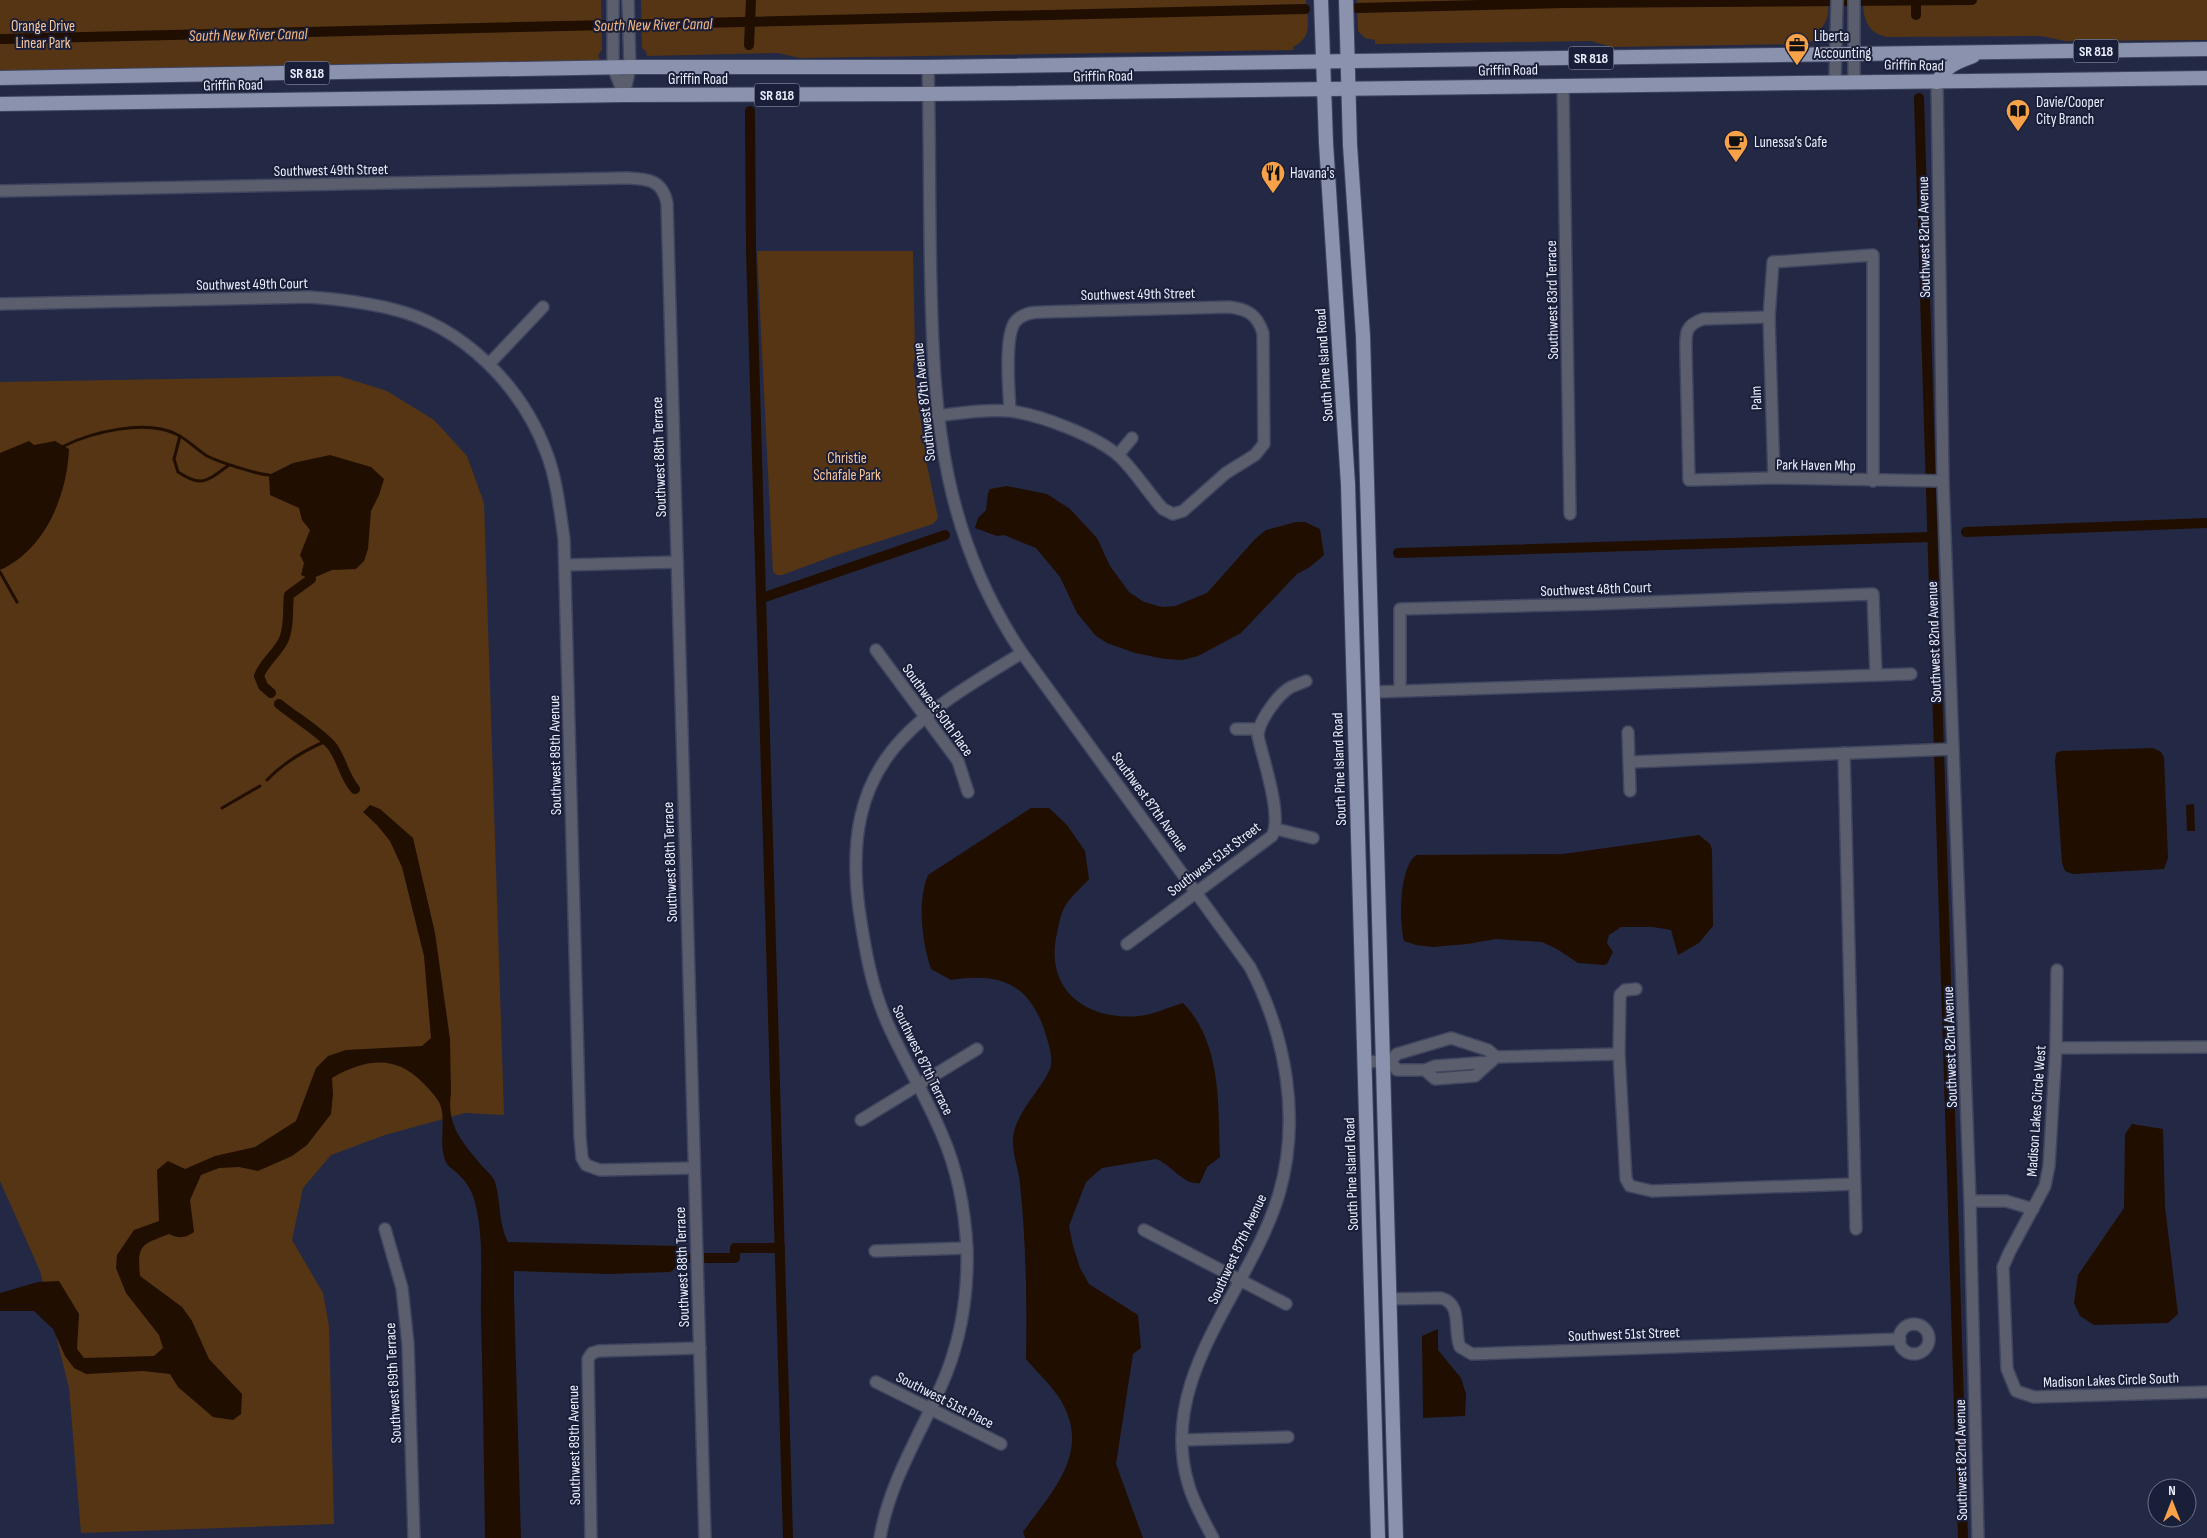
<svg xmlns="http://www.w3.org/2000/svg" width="2207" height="1538" font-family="'Sofia Sans Condensed',sans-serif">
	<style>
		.green { fill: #553514 }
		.water { fill: #200e00 }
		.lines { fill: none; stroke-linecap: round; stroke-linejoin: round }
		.stream { stroke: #200e00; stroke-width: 3 }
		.canal { stroke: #200e00; stroke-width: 10 }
		.minor-casing { stroke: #3f455e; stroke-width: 14 }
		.major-casing { stroke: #3f455e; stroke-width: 16 }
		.minor { stroke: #5b5f6d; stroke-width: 11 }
		.major { stroke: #8a92ae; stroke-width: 14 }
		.labels { text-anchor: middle; stroke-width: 4; stroke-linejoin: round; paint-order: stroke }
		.shield { fill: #1a1f39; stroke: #acb1c2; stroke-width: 1 }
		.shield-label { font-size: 14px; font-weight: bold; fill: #ebeffd }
		.park-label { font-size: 15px; fill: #f9c79a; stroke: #1a1f39 }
		.poi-label { font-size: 15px; fill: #ebeffd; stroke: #1a1f39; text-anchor: start }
		.street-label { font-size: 15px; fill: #ebeffd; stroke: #1a1f39 }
		.water-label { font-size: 16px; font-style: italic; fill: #f7b981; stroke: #1a1f39 }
	</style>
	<rect width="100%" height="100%" fill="#232944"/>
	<g class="green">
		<polygon points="0,0 601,0 602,49 598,56 600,59 595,61 0,71"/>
		<path d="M 641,0 L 1306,0 C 1307,20 1314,37 1293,47 L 1294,50 L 800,58 L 778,53 L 647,56 L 646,51 L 642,48 Z"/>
		<path d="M 1357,0 L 1828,0 C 1829,14 1828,21 1818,32 L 1821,37 L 1809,43 L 1802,44 L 1612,47 L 1591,41 L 1375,44 L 1375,40 L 1365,38 L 1358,31 Z"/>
		<path d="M 1863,0 L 2207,0 L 2207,40 L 2065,41 L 2041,36 L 1887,37 C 1867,33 1863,18 1863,0 Z"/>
		<polygon points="757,251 913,251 915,357 913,365 927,465 938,518 933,524 836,555 782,575 777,575 773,572"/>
		<polygon points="339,376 387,391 434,420 467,456 484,503 504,1115 465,1113 385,1135 331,1155 303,1188 292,1240 323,1293 329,1326 334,1524 81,1533 69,1388 40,1271 0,1181 0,382"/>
	</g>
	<g class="water">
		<path d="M 29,441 L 34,445 L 55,441 L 69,449 C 67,496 45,550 0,570 L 0,453 Z"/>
		<polygon points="330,455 371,467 384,479 379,495 371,511 368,549 364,561 356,569 332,570 311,579 301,575 304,563 300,555 310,530 302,520 299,508 270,495 269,475 293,463"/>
		<polygon points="1007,486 1047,494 1070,509 1097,538 1110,566 1129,592 1144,602 1162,607 1175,606 1207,593 1255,539 1266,530 1296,522 1305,522 1320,529 1324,555 1310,567 1297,574 1241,633 1198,656 1183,660 1165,659 1135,653 1107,643 1096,636 1077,613 1060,577 1036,548 1004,535 997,536 975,528 978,518 986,510 988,493 990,489"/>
		<polygon points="2153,748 2161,752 2164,757 2168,858 2164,869 2073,874 2065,871 2062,863 2055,761 2056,753 2061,751"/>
		<polygon points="2194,804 2195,831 2187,831 2186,805"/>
		<path d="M 370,805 L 380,809 L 413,838 L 435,933 L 450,1039 L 451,1093 C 446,1126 463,1143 483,1167 C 487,1171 493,1176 495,1182 C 501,1201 498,1223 508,1242 L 677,1246 C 683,1258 681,1265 670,1272 L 609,1274 L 514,1271 L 514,1297 L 521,1538 L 485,1538 C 484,1465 483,1392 481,1319 C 480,1279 485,1237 474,1199 C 471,1189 465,1180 458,1174 C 455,1171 449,1167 447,1164 C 437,1146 447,1122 440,1104 C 436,1096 429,1089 423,1083 C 396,1054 364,1059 332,1078 L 333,1094 L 331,1114 L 307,1145 L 292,1156 L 258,1171 L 239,1167 L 219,1168 L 201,1175 L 190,1200 L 194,1232 C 185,1238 180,1239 169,1234 C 141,1245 137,1244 140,1276 L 182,1307 L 192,1321 L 209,1359 L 242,1394 L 241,1414 L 233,1420 L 213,1417 L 178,1387 L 170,1374 L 143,1371 L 86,1374 L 74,1368 L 65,1356 L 53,1329 L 34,1311 L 0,1311 L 0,1293 L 38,1282 L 59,1281 L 79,1314 L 77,1349 L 84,1358 L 154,1356 L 163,1348 L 159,1335 L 126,1293 L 116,1268 L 117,1255 L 134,1230 L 159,1221 L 157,1170 L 168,1161 L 185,1169 L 215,1156 L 255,1147 L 296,1121 L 316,1068 L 328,1056 L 346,1050 L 422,1046 L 431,1038 L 424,956 L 402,867 L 390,841 L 377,825 L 363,812 Z"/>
		<path d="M 1031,808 L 1049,808 L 1067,825 L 1085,851 L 1089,879 C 1081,888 1070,897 1064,908 C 1060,916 1059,925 1057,933 C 1044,989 1085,1021 1139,1016 C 1153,1015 1169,1007 1183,1003 C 1222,1043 1218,1105 1220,1157 L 1207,1167 L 1200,1183 C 1184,1186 1171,1164 1156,1159 L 1102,1168 L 1086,1182 L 1069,1226 L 1073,1246 L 1080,1268 L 1089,1284 L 1138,1315 L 1141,1348 L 1133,1354 L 1116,1464 L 1143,1538 L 1025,1538 L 1023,1532 C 1053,1490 1094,1450 1058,1396 C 1049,1383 1036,1371 1026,1359 C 1027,1300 1026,1242 1020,1184 C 1019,1170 1013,1157 1013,1143 C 1011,1117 1040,1092 1050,1069 C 1054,1059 1048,1042 1045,1032 C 1029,983 1000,972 951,980 L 931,969 C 922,942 917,902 928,875 Z"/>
		<path d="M 1699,835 L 1710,844 L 1712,850 L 1713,926 L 1699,943 L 1678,955 L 1671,930 L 1653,927 L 1621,927 L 1609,935 L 1607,943 L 1613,952 L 1607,964 L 1604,965 L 1578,963 L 1557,949 L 1542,942 L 1496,939 L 1467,944 L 1433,947 L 1416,945 L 1404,941 C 1399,920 1399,869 1416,855 L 1563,854 Z"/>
		<polygon points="2132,1124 2163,1129 2165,1207 2178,1314 2168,1323 2094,1325 2080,1316 2074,1303 2078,1275 2124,1208 2125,1134"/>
		<polygon points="1438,1329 1438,1350 1461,1378 1466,1394 1465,1416 1423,1418 1422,1336"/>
	</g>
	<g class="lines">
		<g class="stream">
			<path d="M 180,436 L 174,459 L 178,472 C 202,488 207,481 229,465"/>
			<path d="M 64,446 C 92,432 146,419 176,434 C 187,439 196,449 207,456 C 219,462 256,474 269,475"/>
			<polyline points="0,572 17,602"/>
			<path d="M 267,780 C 284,762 303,751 326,741"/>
			<polyline points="222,808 260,786"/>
		</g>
		<g class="canal">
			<polyline points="1916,0 1916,15"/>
			<polyline points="1357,8 1563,3 1972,0"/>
			<polyline points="0,39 1305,9"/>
			<polyline points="749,45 751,0"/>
			<polyline points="1919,98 1963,1538"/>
			<polyline points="750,111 751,249 788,1538"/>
			<polyline points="1966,532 2207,523"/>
			<polyline points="1398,553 1931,537"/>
			<polyline points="762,598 945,535"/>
			<path d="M 271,693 L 263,686 L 259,676 C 264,662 278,653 284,639 C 290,625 287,610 289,595 L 311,579"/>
			<path d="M 279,704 C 296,718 316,729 331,745 C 342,758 343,775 355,789"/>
			<polyline points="681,1258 690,1258"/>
			<polyline points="703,1258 735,1258 735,1248 780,1248"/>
		</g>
		<defs>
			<g id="minor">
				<polyline points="613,0 613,67 624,95"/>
				<polyline points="1854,0 1854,81"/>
				<path d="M 928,67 C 930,140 929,214 931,287 C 934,422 944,537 1022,653 L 1250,967 C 1286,1036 1301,1118 1279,1194 C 1250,1291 1157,1376 1188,1483 C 1193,1502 1204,1521 1213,1538"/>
				<polyline points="1835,81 1837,0"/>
				<polyline points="1937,82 1943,481 1970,1201 1978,1538"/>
				<polyline points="1563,86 1570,514"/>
				<polyline points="624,95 630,67 628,0"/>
				<path d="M 0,191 L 626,178 C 647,179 662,179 667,203 L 705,1538"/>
				<path d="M 0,304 L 309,297 C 337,299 364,302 392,309 C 463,326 522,386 547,454 C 557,481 560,511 564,539 L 580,1137 L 582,1158 L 586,1165 L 600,1170 L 694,1168"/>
				<path d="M 1769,317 L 1703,319 C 1683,326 1686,335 1686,354 L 1689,480 L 1774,478 L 1943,481"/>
				<polyline points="489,364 543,307"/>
				<path d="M 937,416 C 961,413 986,409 1010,411 C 1041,415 1096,436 1119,456 C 1136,472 1148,493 1163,509 L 1173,514 L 1183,511 L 1226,473 L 1255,455 L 1264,444 L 1263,333 C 1257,314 1247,309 1229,307 L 1043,312 C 1033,312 1022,313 1015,322 C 1004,337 1009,391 1010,411"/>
				<polyline points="1118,455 1132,438"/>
				<polyline points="1774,478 1769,317 1773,262 1873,255 1873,481"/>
				<polyline points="565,565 677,562"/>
				<polyline points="876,650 958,761 968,792"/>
				<polyline points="1400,690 1400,609 1596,604 1873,594 1876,675"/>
				<polyline points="1373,692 1911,674"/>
				<polyline points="1236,729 1258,729"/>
				<polyline points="1628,732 1630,791"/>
				<polyline points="1844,753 1856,1229"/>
				<polyline points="1630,762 1953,749"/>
				<polyline points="1276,829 1313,838"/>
				<path d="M 1127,944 L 1272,836 C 1283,816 1263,760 1258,736 C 1258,722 1278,694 1291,687 C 1296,685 1301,683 1306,681"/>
				<polyline points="2057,970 2056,1048 2049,1166 2045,1186 2009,1253 2003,1267 2007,1369 2016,1391 2034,1397 2207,1392"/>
				<polyline points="1636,989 1625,990 1620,995 1619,1054 1626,1179 1630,1186 1652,1191 1854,1184"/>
				<polyline points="2056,1048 2207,1047"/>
				<polyline points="1390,1061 1397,1070 1425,1070 1435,1079 1475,1076 1496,1057"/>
				<polyline points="1364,1062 1390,1061 1397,1054 1451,1038 1488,1050 1496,1057 1619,1054"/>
				<polyline points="1425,1070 1435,1066 1491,1062"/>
				<polyline points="861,1120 977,1049"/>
				<polyline points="1970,1201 2006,1201 2033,1209"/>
				<polyline points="385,1229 402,1288 408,1344 414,1538"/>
				<polyline points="1144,1230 1286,1304"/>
				<polyline points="875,1251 967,1248"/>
				<path d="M 1389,1299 L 1441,1298 C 1463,1304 1453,1330 1460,1347 L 1472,1354 L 1900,1339"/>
				<circle cx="1914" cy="1339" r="15"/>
				<polyline points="876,1382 1001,1444"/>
				<polyline points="1182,1440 1288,1437"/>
				<polyline points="591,1538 588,1359 592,1353 599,1351 700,1348"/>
				<path d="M 880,1538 C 890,1477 925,1428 947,1372 C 962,1333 968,1290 967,1249 C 965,1211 958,1172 943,1137 C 928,1100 907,1066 890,1029 C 872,991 865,950 859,909 C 840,763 910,720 1022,653"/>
			</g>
			<g id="major">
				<polyline points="1321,0 1326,143 1348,484 1378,1538"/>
				<polyline points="1346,0 1350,145 1363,336 1396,1538"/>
				<polyline points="0,78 630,67 928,67 2207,49"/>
				<path d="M 1937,82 C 1948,65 1954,63 1973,56"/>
				<polyline points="0,104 624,95 929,94 2207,78"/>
			</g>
		</defs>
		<use href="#minor" class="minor-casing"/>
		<use href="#major" class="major-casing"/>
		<use href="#minor" class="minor"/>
		<use href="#major" class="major"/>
	</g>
	<defs>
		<symbol id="office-pin" viewBox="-11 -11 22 30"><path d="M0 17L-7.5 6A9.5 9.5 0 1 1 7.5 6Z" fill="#f7a149" stroke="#1a1f39"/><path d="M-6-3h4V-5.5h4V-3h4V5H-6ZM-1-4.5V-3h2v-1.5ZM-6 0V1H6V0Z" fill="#111"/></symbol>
		<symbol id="library-pin" viewBox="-11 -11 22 30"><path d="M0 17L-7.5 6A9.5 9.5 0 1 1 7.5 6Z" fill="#f7a149" stroke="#1a1f39"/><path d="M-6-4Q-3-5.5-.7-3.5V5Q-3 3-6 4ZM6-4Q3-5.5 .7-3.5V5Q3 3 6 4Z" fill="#111"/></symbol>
		<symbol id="cafe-pin" viewBox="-11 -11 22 30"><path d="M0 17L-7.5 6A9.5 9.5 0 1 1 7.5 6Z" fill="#f7a149" stroke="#1a1f39"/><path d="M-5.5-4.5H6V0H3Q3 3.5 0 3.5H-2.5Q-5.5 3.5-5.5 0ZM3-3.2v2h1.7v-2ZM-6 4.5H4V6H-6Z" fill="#111"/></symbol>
		<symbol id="restaurant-pin" viewBox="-11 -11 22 30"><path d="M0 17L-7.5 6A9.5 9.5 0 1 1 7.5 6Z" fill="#f7a149" stroke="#1a1f39"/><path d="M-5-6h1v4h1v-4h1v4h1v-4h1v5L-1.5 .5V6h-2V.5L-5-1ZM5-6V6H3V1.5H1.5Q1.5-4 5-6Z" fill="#111"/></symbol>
	</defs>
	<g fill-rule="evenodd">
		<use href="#office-pin" x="1783" y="31" width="28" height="38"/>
		<use href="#library-pin" x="2004" y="97" width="28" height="38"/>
		<use href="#cafe-pin" x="1722" y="128" width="28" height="38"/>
		<use href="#restaurant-pin" x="1259" y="159" width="28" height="38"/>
	</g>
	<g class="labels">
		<g class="shield">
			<rect x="2073.5" y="39.5" width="45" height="23" rx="4"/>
			<rect x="1568.5" y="46.5" width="45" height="23" rx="4"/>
			<rect x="284.5" y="61.5" width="45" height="23" rx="4"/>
			<rect x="754.5" y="83.5" width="45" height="23" rx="4"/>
		</g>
		<g class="shield-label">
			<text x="2096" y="56">SR 818</text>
			<text x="1591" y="63">SR 818</text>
			<text x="307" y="78">SR 818</text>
			<text x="777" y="100">SR 818</text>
		</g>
		<g class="park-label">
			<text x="43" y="31">Orange Drive<tspan x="43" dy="17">Linear Park</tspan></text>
			<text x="847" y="463">Christie<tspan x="847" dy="17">Schafale Park</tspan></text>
		</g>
		<g class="poi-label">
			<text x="1814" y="41">Liberta<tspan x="1814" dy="17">Accounting</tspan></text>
			<text x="2036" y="107">Davie/Cooper<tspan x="2036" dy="17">City Branch</tspan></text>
			<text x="1754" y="147">Lunessa’s Cafe</text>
			<text x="1290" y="178">Havana's</text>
		</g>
		<g class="street-label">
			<text transform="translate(1914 65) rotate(1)" y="5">Griffin Road</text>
			<text transform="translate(1508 70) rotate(-1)" y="5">Griffin Road</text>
			<text transform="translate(1103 76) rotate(-1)" y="5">Griffin Road</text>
			<text x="698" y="84">Griffin Road</text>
			<text transform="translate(233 85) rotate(-1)" y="5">Griffin Road</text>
			<text transform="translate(331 170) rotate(-1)" y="5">Southwest 49th Street</text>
			<text transform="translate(1924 237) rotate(-91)" y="5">Southwest 82nd Avenue</text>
			<text transform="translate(252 284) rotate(-1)" y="5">Southwest 49th Court</text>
			<text transform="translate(1138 294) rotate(-1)" y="5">Southwest 49th Street</text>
			<text transform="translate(1552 300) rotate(-91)" y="5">Southwest 83rd Terrace</text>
			<text transform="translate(1324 365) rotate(-94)" y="5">South Pine Island Road</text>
			<text transform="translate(1756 398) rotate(-92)" y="5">Palm</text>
			<text transform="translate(924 402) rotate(-96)" y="5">Southwest 87th Avenue</text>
			<text transform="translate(659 457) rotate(-92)" y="5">Southwest 88th Terrace</text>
			<text transform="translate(1816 465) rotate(1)" y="5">Park Haven Mhp</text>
			<text transform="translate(1596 589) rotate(-2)" y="5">Southwest 48th Court</text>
			<text transform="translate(1934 642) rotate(-92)" y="5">Southwest 82nd Avenue</text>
			<text transform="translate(938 710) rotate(54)" y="5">Southwest 50th Place</text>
			<text transform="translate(555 755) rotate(-91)" y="5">Southwest 89th Avenue</text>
			<text transform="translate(1339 769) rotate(-92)" y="5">South Pine Island Road</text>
			<text transform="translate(1150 802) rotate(54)" y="5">Southwest 87th Avenue</text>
			<text transform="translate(1214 859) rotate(-37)" y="5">Southwest 51st Street</text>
			<text transform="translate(670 862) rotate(-92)" y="5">Southwest 88th Terrace</text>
			<text transform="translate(1950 1047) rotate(-92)" y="5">Southwest 82nd Avenue</text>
			<text transform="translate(923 1060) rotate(64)" y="5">Southwest 87th Terrace</text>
			<text transform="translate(2036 1111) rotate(-86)" y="5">Madison Lakes Circle West</text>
			<text transform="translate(1351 1174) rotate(-92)" y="5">South Pine Island Road</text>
			<text transform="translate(1237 1249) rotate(-65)" y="5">Southwest 87th Avenue</text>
			<text transform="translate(682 1267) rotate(-92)" y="5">Southwest 88th Terrace</text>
			<text transform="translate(1624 1334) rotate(-2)" y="5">Southwest 51st Street</text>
			<text transform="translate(2111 1380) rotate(-2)" y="5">Madison Lakes Circle South</text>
			<text transform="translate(393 1383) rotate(-93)" y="5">Southwest 89th Terrace</text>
			<text transform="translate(945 1400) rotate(27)" y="5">Southwest 51st Place</text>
			<text transform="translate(574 1445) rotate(-91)" y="5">Southwest 89th Avenue</text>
			<text transform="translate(1961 1460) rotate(-91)" y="5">Southwest 82nd Avenue</text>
		</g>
		<g class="water-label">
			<text transform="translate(653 24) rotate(-1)" y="6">South New River Canal</text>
			<text transform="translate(248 34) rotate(-1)" y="6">South New River Canal</text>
		</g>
	</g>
	<g transform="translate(2172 1503)"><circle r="24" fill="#1a1f39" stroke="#6e7287"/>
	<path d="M0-4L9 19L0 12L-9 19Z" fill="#f7a149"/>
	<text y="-8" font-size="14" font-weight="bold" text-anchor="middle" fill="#ebeffd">N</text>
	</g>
</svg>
